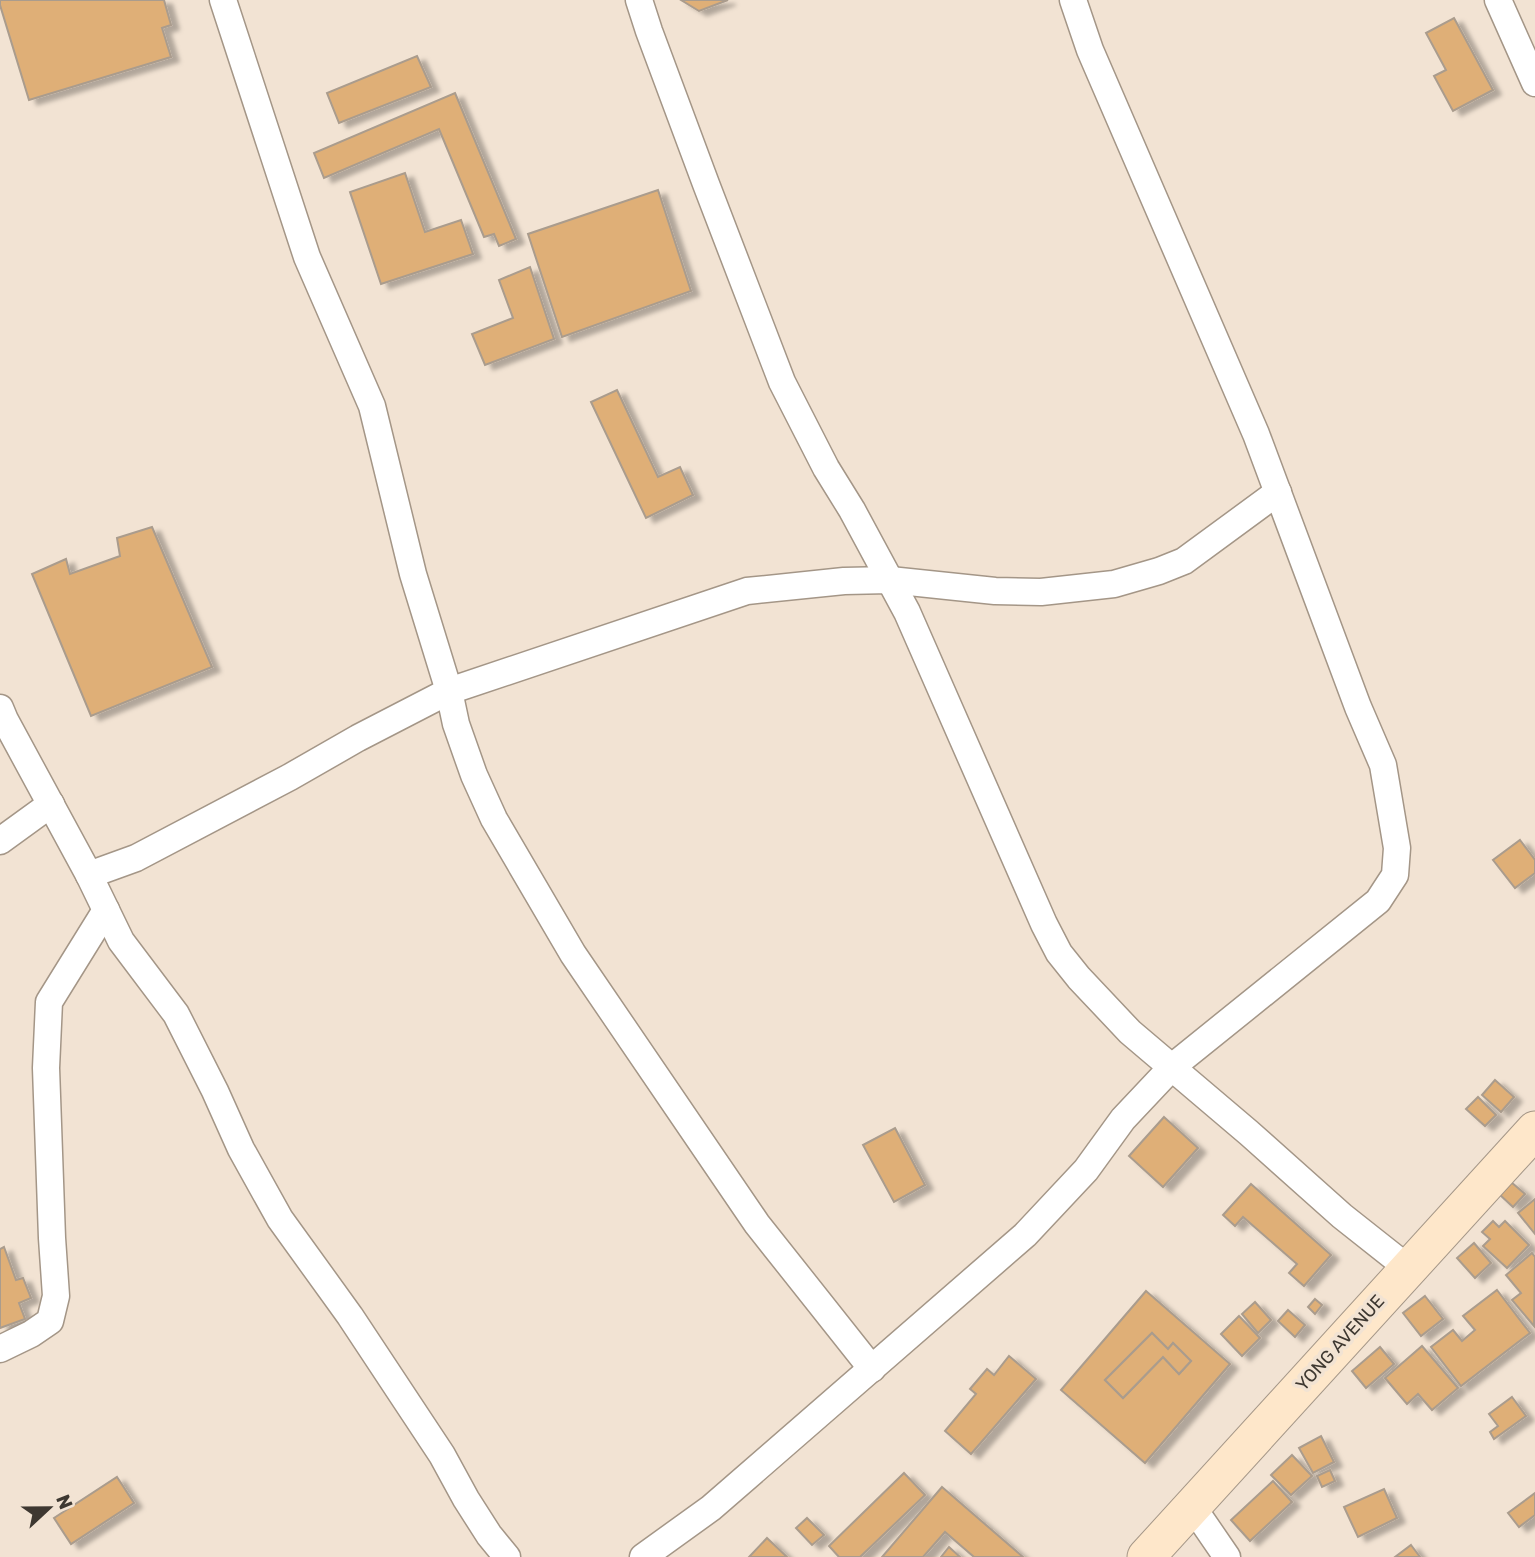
<svg xmlns="http://www.w3.org/2000/svg" width="1535" height="1557" font-family="Rubik,sans-serif">
	<style>
		.building { fill: #dfaf77; stroke: #aa9c8d; stroke-width: 2; fill-rule: evenodd; filter: url(#shadow) }
		.lines { fill: none; stroke-linecap: round; stroke-linejoin: round }
		.street-casing { stroke: #a49687; stroke-width: 29 }
		.secondary-casing { stroke: #a49687; stroke-width: 39 }
		.street { stroke: #fff; stroke-width: 26 }
		.secondary { stroke: #fee7ca; stroke-width: 37 }
		.labels { text-anchor: middle; stroke-width: 7; stroke-linejoin: round; paint-order: stroke }
		.street-label { font-size: 18px; fill: #3e3831; stroke: #f2e3d3 }
	</style>
	<defs>
		<filter id="shadow"><feDropShadow dx="8" dy="4.5" stdDeviation="2" flood-color="#0004"/></filter>
	</defs>
	<rect width="100%" height="100%" fill="#f2e3d3"/>
	<g class="building">
		<polygon points="0,0 164,0 171,25 162,28 171,57 29,100 0,5"/>
		<polygon points="681,0 728,0 699,11"/>
		<polygon points="1454,18 1493,90 1453,111 1434,76 1446,70 1426,33"/>
		<polygon points="417,56 431,87 339,123 327,93"/>
		<polygon points="455,93 516,239 499,246 494,234 484,237 439,129 324,178 314,153"/>
		<polygon points="405,173 425,232 461,220 473,254 381,284 350,192"/>
		<polygon points="658,190 691,291 562,337 528,234"/>
		<polygon points="530,267 554,339 485,365 472,334 513,318 499,280"/>
		<polygon points="617,390 658,477 680,467 693,495 646,518 591,402"/>
		<polygon points="152,527 212,667 91,716 32,574 66,559 70,574 120,556 117,538"/>
		<polygon points="1520,840 1535,860 1535,873 1515,888 1493,860"/>
		<polygon points="1495,1080 1514,1097 1501,1112 1482,1095"/>
		<polygon points="1478,1097 1496,1115 1485,1126 1466,1109"/>
		<polygon points="1164,1117 1198,1148 1163,1187 1129,1156"/>
		<polygon points="895,1128 925,1185 894,1202 863,1145"/>
		<polygon points="1511,1182 1525,1194 1513,1207 1499,1194"/>
		<polygon points="1251,1184 1331,1255 1304,1286 1289,1273 1297,1264 1243,1217 1235,1226 1223,1215"/>
		<polygon points="1535,1199 1535,1234 1518,1213"/>
		<polygon points="1493,1221 1499,1227 1505,1221 1529,1245 1507,1268 1483,1246 1490,1239 1482,1232"/>
		<polygon points="1474,1243 1491,1263 1475,1278 1457,1258"/>
		<polygon points="4,1247 16,1280 23,1278 31,1298 19,1303 25,1319 0,1328 0,1249"/>
		<polygon points="1532,1253 1535,1257 1534,1326 1512,1300 1521,1293 1506,1275"/>
		<polygon points="1497,1290 1530,1333 1461,1386 1431,1347 1453,1330 1462,1341 1475,1330 1463,1316"/>
		<path d="M 1146,1291 L 1230,1364 L 1145,1463 L 1061,1390 ZM 1152,1333 L 1168,1349 L 1173,1343 L 1191,1361 L 1179,1374 L 1163,1357 L 1123,1398 L 1105,1380 Z"/>
		<polygon points="1425,1296 1443,1319 1421,1336 1403,1313"/>
		<polygon points="1315,1299 1322,1305 1315,1314 1308,1307"/>
		<polygon points="1255,1302 1271,1320 1258,1333 1242,1314"/>
		<polygon points="1288,1310 1305,1325 1295,1337 1278,1321"/>
		<polygon points="1239,1316 1260,1338 1242,1356 1221,1334"/>
		<polygon points="1152,1333 1168,1349 1173,1343 1191,1361 1179,1374 1163,1357 1123,1398 1105,1380"/>
		<polygon points="1422,1346 1458,1388 1432,1410 1418,1394 1407,1404 1385,1378"/>
		<polygon points="1380,1347 1394,1364 1366,1388 1352,1371"/>
		<polygon points="1009,1356 1036,1379 971,1454 945,1431 976,1394 970,1389 987,1369 994,1375"/>
		<polygon points="1512,1397 1526,1416 1494,1439 1490,1432 1498,1426 1489,1414"/>
		<polygon points="1321,1436 1334,1462 1313,1473 1299,1448"/>
		<polygon points="1292,1455 1312,1476 1291,1495 1271,1475"/>
		<polygon points="1330,1470 1335,1481 1322,1487 1317,1476"/>
		<polygon points="904,1473 925,1495 860,1557 839,1557 829,1546"/>
		<polygon points="117,1477 134,1503 71,1544 54,1518"/>
		<polygon points="1273,1481 1292,1502 1250,1541 1231,1520"/>
		<polygon points="942,1487 1023,1557 974,1557 945,1532 923,1557 882,1557"/>
		<polygon points="1384,1489 1397,1518 1358,1537 1344,1507"/>
		<polygon points="1535,1493 1535,1515 1519,1527 1508,1513"/>
		<polygon points="807,1518 824,1535 812,1545 796,1528"/>
		<polygon points="767,1538 787,1557 749,1557"/>
		<polygon points="1411,1545 1420,1557 1395,1557"/>
		<polygon points="949,1547 960,1557 941,1557"/>
	</g>
	<g class="lines">
		<defs>
			<g id="street">
				<polyline points="223,0 307,257 372,406 413,574 449,691 456,724 474,775 494,819 573,954 757,1224 872,1369"/>
				<polyline points="639,0 649,31 706,184 782,382 826,468 852,510 907,612 1044,924 1059,953 1079,978 1130,1032 1249,1133 1342,1216 1409,1269"/>
				<polyline points="1498,0 1535,83"/>
				<polyline points="0,708 5,720 89,875 121,941 176,1014 215,1091 241,1149 280,1219 350,1316 442,1455 466,1499 489,1535 507,1557"/>
				<polyline points="0,841 51,804"/>
				<polyline points="89,875 136,858 290,777 358,738 449,691 747,591 844,581 890,580 995,591 1041,592 1114,584 1159,571 1184,561 1278,492"/>
				<polyline points="0,1349 31,1334 50,1321 56,1296 52,1238 46,1068 49,1002 106,910"/>
				<polyline points="1192,1506 1227,1557"/>
				<polyline points="643,1557 711,1508 1025,1235 1086,1170 1123,1119 1172,1067 1378,901 1395,875 1397,848 1383,765 1358,707 1256,434 1090,50 1073,0"/>
			</g>
			<polyline id="secondary" points="1146,1557 1535,1130"/>
		</defs>
		<use href="#street" class="street-casing"/>
		<use href="#secondary" class="secondary-casing"/>
		<use href="#street" class="street"/>
		<use href="#secondary" class="secondary"/>
	</g>
	<g class="labels">
		<g class="street-label">
			<text transform="translate(1340 1343) rotate(-48)" y="6">YONG AVENUE</text>
		</g>
	</g>
	<g transform="translate(49 1508) rotate(68)" stroke="#f2e3d3" stroke-width="5" paint-order="stroke">
	<path d="M0-5L12 26L0 18L-12 26Z" fill="#3e3831"/>
	<text y="-10" font-size="19" font-weight="bold" text-anchor="middle" fill="#3e3831">N</text>
	</g>
</svg>
